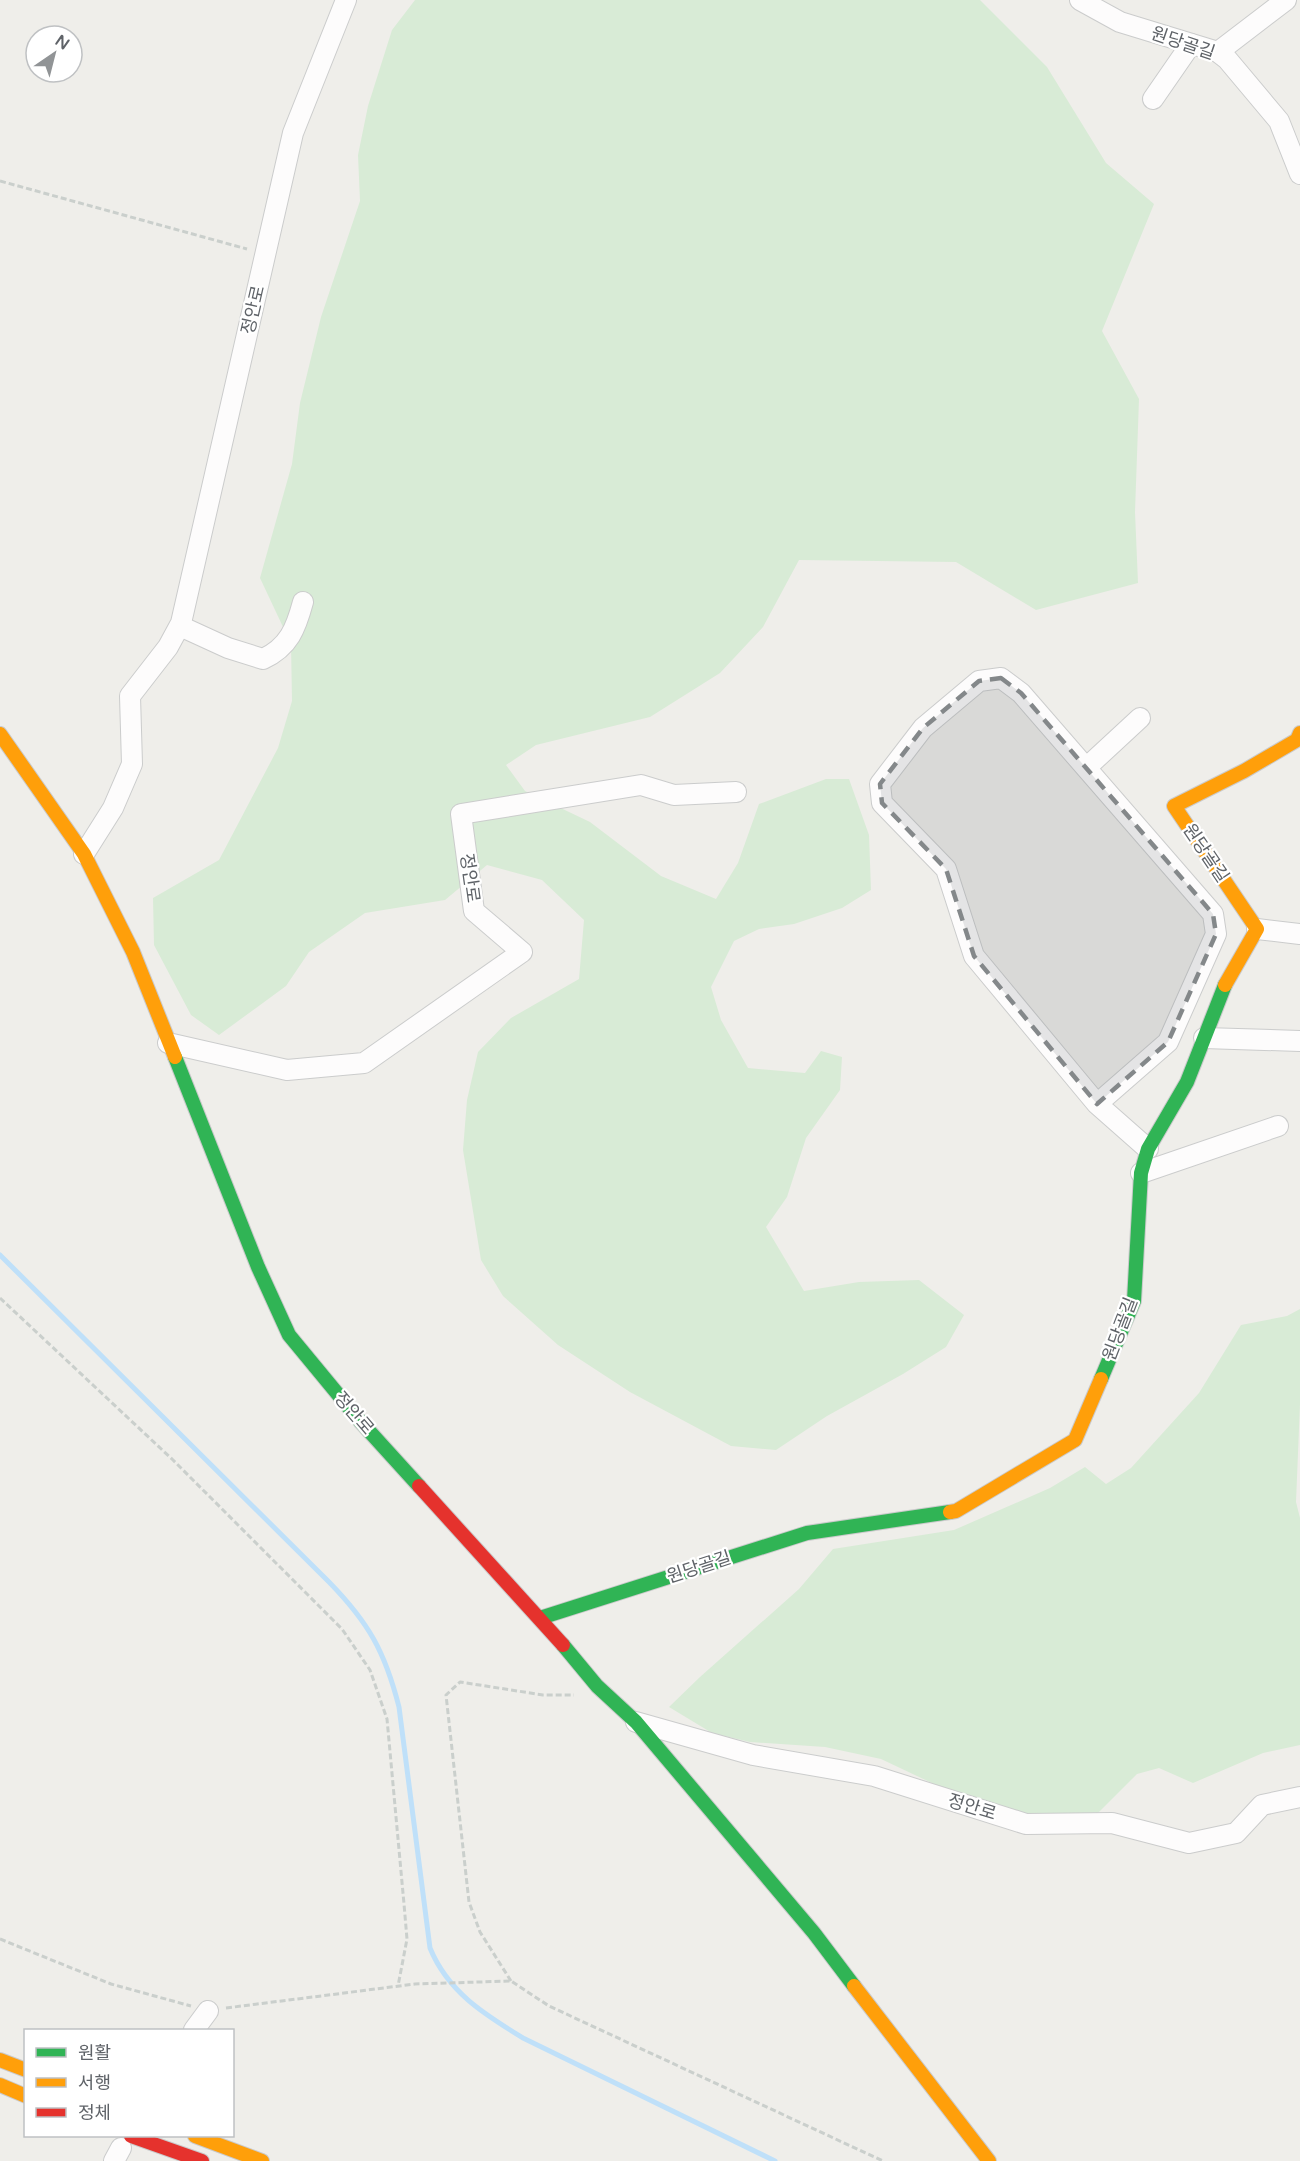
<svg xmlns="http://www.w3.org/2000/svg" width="1300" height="2161" font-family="'Varela Round','Noto Sans KR',sans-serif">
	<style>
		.green { fill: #d8ebd6 }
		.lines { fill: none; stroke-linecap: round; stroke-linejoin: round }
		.stream { stroke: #bfe0f9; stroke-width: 5 }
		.street-casing { stroke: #cbcccc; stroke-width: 22 }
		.fast-casing { stroke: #cacacb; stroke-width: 16 }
		.slow-casing { stroke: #cacacb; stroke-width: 16 }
		.jam-casing { stroke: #cacacb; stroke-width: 16 }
		.path { stroke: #cacfcc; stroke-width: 3; stroke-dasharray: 6 3; stroke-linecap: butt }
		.street { stroke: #fdfcfc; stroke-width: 20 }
		.fast { stroke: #30b455; stroke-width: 14 }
		.slow { stroke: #ff9f0a; stroke-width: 14 }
		.jam { stroke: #e5322d; stroke-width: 14 }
		.marked { fill: #84888a; fill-opacity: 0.2; stroke: #84888a; stroke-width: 4.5; stroke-dasharray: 12 8; stroke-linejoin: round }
		.labels { text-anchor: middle; stroke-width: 4.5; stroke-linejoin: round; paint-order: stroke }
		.street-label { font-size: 18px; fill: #5f6368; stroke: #fff }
	</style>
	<rect width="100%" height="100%" fill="#efeeea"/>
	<g class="green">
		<polygon points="415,0 980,0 1047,67 1106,163 1154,204 1102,331 1139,399 1135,512 1138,583 1036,610 956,562 799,560 763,627 720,673 650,717 536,745 506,765 525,791 590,822 661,876 716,899 738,863 759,804 826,779 849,779 869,835 871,890 842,908 794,924 759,929 734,941 711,987 721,1020 748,1068 805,1073 821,1051 842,1057 840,1090 806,1138 787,1197 766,1227 804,1291 859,1282 919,1280 964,1315 946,1347 903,1374 827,1416 776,1450 731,1446 630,1392 558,1345 503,1296 481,1260 463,1150 467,1100 478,1052 511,1018 579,979 584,920 542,880 487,865 445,900 365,913 309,952 286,986 219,1035 191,1015 154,945 153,898 219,860 278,748 292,701 291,644 260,578 292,464 300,403 321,317 360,201 358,155 368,106 392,30"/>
		<polygon points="1300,1309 1300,1404 1296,1502 1300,1518 1300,1745 1263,1753 1193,1783 1159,1768 1137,1774 1084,1827 1021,1819 953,1793 881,1759 825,1747 750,1742 712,1733 669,1707 700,1677 799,1589 833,1549 954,1530 1050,1488 1085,1467 1106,1484 1131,1468 1199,1393 1241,1325 1287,1316"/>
	</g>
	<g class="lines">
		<path class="stream" d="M 0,1255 L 329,1582 C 369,1623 385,1652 399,1707 L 430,1948 C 448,1992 484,2014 523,2038 L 775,2161"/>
		<defs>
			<g id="street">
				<polyline points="1080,0 1120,22 1218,52 1227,59 1279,121 1300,174"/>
				<polyline points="1218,52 1286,0"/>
				<polyline points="1153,99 1191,44"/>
				<path d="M 180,626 L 228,648 L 263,659 C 289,647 296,628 303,602"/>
				<polyline points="1087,767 1140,718"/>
				<polyline points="84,854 113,808 132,764 130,696 168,647 181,623 293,133 346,0"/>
				<polyline points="1257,929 1300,934"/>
				<polyline points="1204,1038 1300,1041"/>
				<polyline points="168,1043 287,1070 364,1063 522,952 474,911 461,814 641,785 674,795 736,792"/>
				<polyline points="1097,1104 1168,1042 1216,934 1213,914 1021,693 1001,678 979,681 923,728 880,784 882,803 946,869 974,956 1097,1104 1148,1149"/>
				<polyline points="1141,1173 1278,1126"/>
				<polyline points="636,1722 753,1755 874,1776 1026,1824 1112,1823 1189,1843 1236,1833 1262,1805 1300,1797"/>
				<polyline points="194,2030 208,2011"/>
				<polyline points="114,2161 121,2148"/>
			</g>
			<g id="fast">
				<polyline points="175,1057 258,1267 289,1335 360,1421 419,1486"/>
				<polyline points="1101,1379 1134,1301 1141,1173 1148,1149 1187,1082 1225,985"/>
				<polyline points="540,1618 807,1533 950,1512"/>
				<polyline points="563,1645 597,1686 636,1722 814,1933 854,1986"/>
			</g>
			<g id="slow">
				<polyline points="0,734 84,854 133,952 175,1057"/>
				<polyline points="1225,985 1257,929 1174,806 1244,771 1297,740 1300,733"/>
				<polyline points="950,1512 956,1511 1075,1440 1101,1379"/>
				<polyline points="854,1986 989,2161"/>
				<polyline points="0,2060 26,2070"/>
				<polyline points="0,2085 26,2096"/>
				<polyline points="195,2136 262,2161"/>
			</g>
			<g id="jam">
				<polyline points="419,1486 563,1645"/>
				<polyline points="131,2136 202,2161"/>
			</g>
		</defs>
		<use href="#street" class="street-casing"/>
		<use href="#fast" class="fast-casing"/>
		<use href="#slow" class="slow-casing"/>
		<use href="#jam" class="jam-casing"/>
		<g class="path">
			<polyline points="0,181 247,249"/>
			<polyline points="0,1298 173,1460 342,1629 370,1670 387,1719 404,1904 407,1939 398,1986"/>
			<polyline points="0,1939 111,1984 191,2006"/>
			<polyline points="511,1981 480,1932 469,1902 446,1695 460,1682 543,1695 574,1695"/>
			<polyline points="226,2008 415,1984 511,1981 549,2006 883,2161"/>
		</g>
		<use href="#street" class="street"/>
		<use href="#fast" class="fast"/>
		<use href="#slow" class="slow"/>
		<use href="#jam" class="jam"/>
	</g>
	<path class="marked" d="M 1001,678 L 1021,693 L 1213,914 L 1216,934 L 1168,1042 L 1097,1104 L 974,956 L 946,869 L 882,803 L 880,784 L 923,728 L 979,681 Z"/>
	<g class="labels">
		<g class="street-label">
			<text transform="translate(1183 43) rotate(19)" y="6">원당골길</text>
			<text transform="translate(253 310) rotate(-77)" y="6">정안로</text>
			<text transform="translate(1206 853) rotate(56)" y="6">원당골길</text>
			<text transform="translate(470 878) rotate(82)" y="6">정안로</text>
			<text transform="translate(1120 1329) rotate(-69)" y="6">원당골길</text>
			<text transform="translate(354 1413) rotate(49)" y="6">정안로</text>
			<text transform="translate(699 1567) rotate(-18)" y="6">원당골길</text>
			<text transform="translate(972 1807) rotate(17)" y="6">정안로</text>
		</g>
	</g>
	<rect x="24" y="2029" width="210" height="108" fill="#ffffff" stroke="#bfc1c3" stroke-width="1.5"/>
	<rect x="36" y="2048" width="30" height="9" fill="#30b455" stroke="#bfc1c3" stroke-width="1.5"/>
	<text x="78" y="2059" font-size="18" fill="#5f6368">원활</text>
	<rect x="36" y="2078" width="30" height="9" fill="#ff9f0a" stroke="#bfc1c3" stroke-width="1.5"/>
	<text x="78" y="2089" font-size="18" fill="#5f6368">서행</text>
	<rect x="36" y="2108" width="30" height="9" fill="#e5322d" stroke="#bfc1c3" stroke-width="1.5"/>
	<text x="78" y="2119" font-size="18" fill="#5f6368">정체</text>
	<g transform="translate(54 54) rotate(35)"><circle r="28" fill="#ffffff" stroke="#bfc1c3" stroke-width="1.5"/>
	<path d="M0-4.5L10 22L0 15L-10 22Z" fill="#919496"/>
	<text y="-9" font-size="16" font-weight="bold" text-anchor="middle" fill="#5f6368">N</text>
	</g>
</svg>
